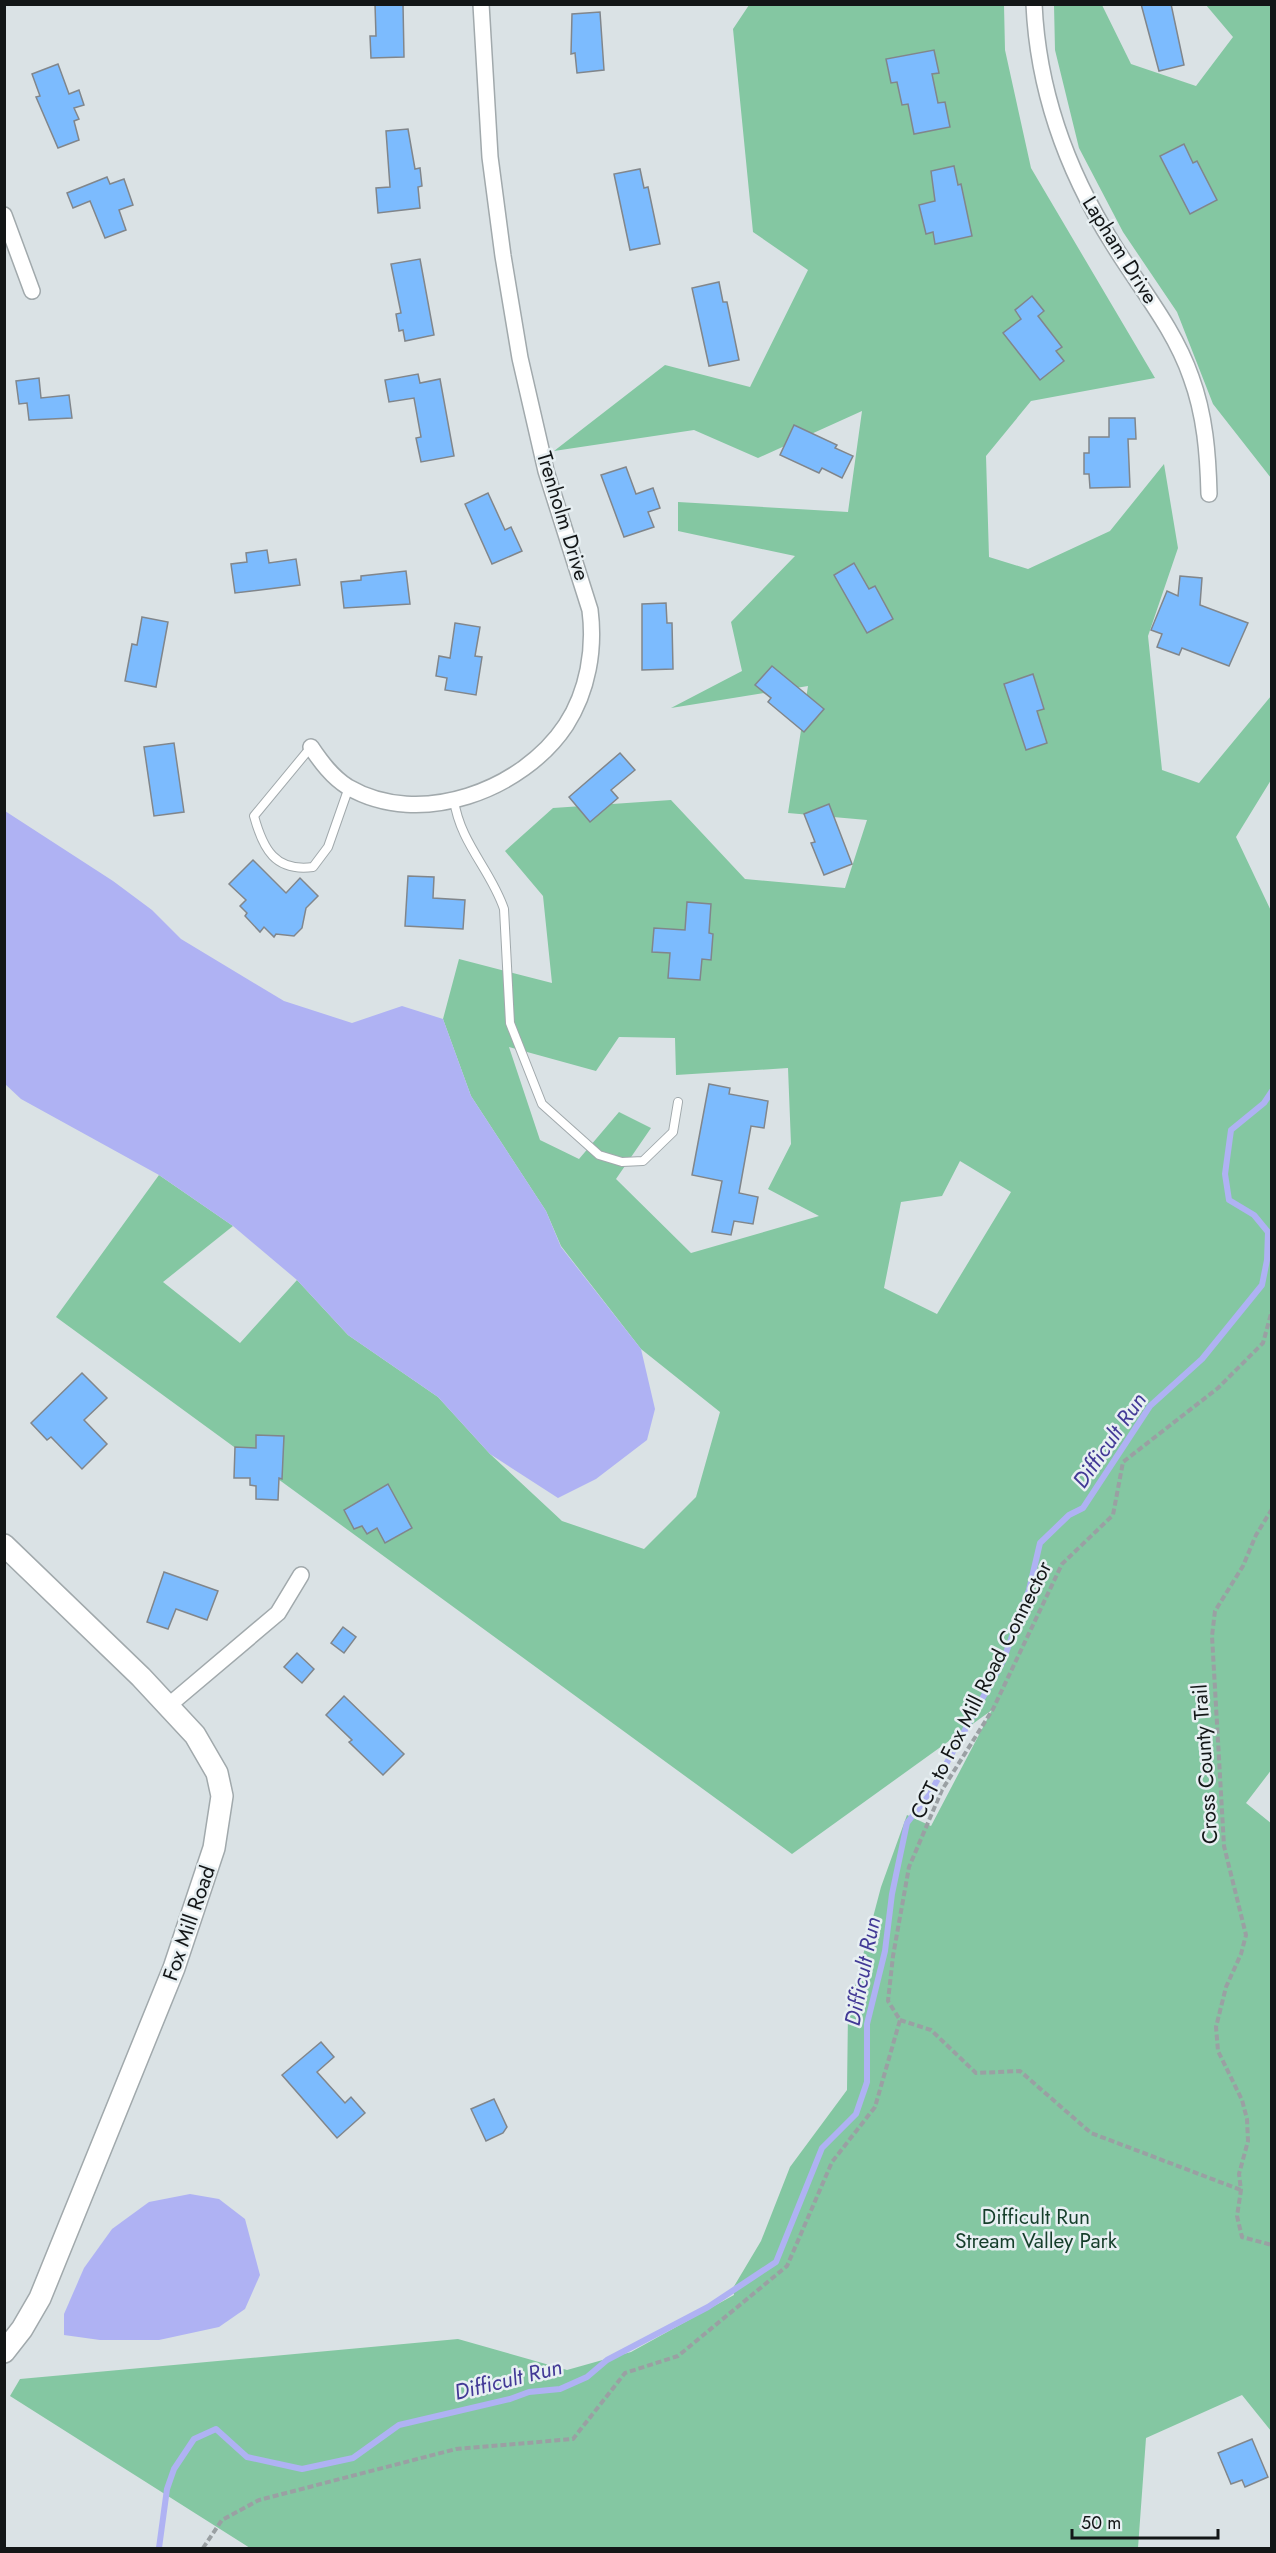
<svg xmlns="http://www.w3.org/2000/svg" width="1276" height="2553" font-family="Jost,sans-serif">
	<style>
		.green { fill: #84c7a2; fill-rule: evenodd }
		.water { fill: #afb2f3 }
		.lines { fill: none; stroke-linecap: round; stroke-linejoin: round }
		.stream { stroke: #afb2f3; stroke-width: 6 }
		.building { fill: #7cbbfe; stroke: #81868b; stroke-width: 1.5 }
		.service-casing { stroke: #a1a9ac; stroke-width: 10 }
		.minor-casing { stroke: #a1a9ac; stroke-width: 18 }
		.secondary-casing { stroke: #a1a9ac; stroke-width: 24 }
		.path { stroke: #9aa0a3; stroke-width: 4; stroke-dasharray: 6 3; stroke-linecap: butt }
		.service { stroke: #fff; stroke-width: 8 }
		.minor { stroke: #fff; stroke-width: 15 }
		.secondary { stroke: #fff; stroke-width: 21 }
		.labels { text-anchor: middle; stroke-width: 5; stroke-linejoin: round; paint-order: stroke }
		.street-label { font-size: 21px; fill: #131617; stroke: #e7eff2 }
		.park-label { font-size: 21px; fill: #153e2a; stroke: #e7eff2 }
		.water-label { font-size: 22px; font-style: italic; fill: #423996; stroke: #e7eff2 }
	</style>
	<rect width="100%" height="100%" fill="#dae2e5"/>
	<g class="green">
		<path d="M 749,5 L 1004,5 L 1005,50 L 1031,168 L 1155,378 L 1031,401 L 986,456 L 989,557 L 1028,569 L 1110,531 L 1164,464 L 1178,548 L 1148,636 L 1162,770 L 1199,783 L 1271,696 L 1271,780 L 1236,837 L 1272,913 L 1272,1769 L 1246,1803 L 1272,1824 L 1271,2431 L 1242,2395 L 1146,2438 L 1138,2548 L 250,2548 L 10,2396 L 20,2379 L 458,2339 L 567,2370 L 631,2352 L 734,2295 L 733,2288 L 761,2241 L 790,2167 L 847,2090 L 848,2012 L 881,1887 L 907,1815 L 931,1826 L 992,1710 L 792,1854 L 56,1317 L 159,1175 L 233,1226 L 163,1282 L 240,1343 L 297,1280 L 348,1335 L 438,1397 L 490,1454 L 562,1521 L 644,1549 L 696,1497 L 720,1412 L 641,1349 L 561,1246 L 546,1211 L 471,1096 L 443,1019 L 459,959 L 552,983 L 543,896 L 505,851 L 553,808 L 671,800 L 745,879 L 845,888 L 867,820 L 788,813 L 808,686 L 671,708 L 742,671 L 731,622 L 795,556 L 678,531 L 678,502 L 848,512 L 862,411 L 758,458 L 694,430 L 554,451 L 665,365 L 750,387 L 808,270 L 753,232 L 733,29 ZM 619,1037 L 675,1038 L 676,1075 L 788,1068 L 791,1144 L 768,1189 L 819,1216 L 691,1253 L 616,1179 L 651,1128 L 619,1112 L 579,1159 L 540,1140 L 509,1047 L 596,1071 ZM 960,1161 L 1011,1192 L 937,1314 L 884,1288 L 901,1202 L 942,1196 Z"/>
		<polygon points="1054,5 1102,5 1131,64 1196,86 1233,37 1206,5 1271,5 1271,478 1213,404 1177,312 1123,232 1079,148 1055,50"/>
	</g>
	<g class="water">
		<polygon points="5,811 113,881 152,910 181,939 284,1001 352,1023 402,1006 443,1019 471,1096 546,1211 561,1247 641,1349 655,1409 647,1440 596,1479 558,1498 490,1454 438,1397 348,1335 297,1280 233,1226 159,1175 21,1099 5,1084"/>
		<polygon points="190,2194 219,2199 245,2219 260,2275 245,2309 219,2327 159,2340 100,2340 64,2335 64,2314 84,2268 112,2229 149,2202"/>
	</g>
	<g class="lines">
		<polyline class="stream" points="159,2548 167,2489 174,2469 194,2439 216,2429 247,2457 302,2469 353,2458 399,2425 510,2399 529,2392 560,2389 587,2377 607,2360 708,2307 776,2262 822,2148 856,2114 867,2082 867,2024 885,1951 892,1894 907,1823 929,1795 1003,1661 1029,1590 1040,1543 1069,1515 1083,1508 1150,1406 1202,1359 1262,1285 1267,1260 1268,1232 1254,1215 1229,1200 1225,1174 1231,1130 1264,1103 1272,1091"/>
	</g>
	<g class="building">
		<polygon points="375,4 403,4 404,57 371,58 370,36 376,36"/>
		<polygon points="1141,4 1171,4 1184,65 1159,71"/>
		<polygon points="600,12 604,70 577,73 575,53 571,54 572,14"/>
		<polygon points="934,50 939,73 932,74 938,103 945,102 950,127 914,134 908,104 902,105 897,82 891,83 886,59"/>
		<polygon points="58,64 69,94 79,90 84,105 74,108 79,119 74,121 79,140 58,148 36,97 40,96 32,74"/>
		<polygon points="408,129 415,169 420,168 422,186 418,187 420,208 378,213 376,188 390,187 386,131"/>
		<polygon points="1184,144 1193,163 1197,161 1217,200 1190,214 1160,156"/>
		<polygon points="954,166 958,185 961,184 972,236 935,244 933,232 926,234 919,205 935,201 931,171"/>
		<polygon points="640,169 644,188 648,187 660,244 630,250 614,174"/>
		<polygon points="107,177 110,184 124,179 133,205 119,210 126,230 105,238 90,201 73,208 67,193"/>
		<polygon points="420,259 434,335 405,341 403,330 399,331 396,314 401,313 391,264"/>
		<polygon points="719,282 723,302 727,302 739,360 709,366 692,288"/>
		<polygon points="1032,296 1044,311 1038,316 1062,347 1056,351 1064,361 1040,380 1003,333 1021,319 1015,310"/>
		<polygon points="418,374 420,383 440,379 454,456 421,462 416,438 421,437 414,398 389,402 385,380"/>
		<polygon points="39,378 41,398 69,395 72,418 29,420 27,403 19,404 16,381"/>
		<polygon points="1109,418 1135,418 1136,439 1128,439 1130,487 1090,488 1089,474 1084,474 1084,453 1089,453 1089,437 1109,437"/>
		<polygon points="794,425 837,445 835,448 853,456 842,478 822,468 819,473 780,455"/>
		<polygon points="626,467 636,494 653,488 660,508 648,512 654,527 624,537 601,475"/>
		<polygon points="488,493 505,530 511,527 522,551 492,564 465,504"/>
		<polygon points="267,550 269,563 296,559 300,585 235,593 231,564 247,562 246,553"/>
		<polygon points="854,563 869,589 875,586 893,619 867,633 834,575"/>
		<polygon points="406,571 410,604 344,608 341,582 361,580 361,576"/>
		<polygon points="1180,576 1202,578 1200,605 1248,623 1229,666 1182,648 1179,655 1157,647 1162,634 1151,630 1167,591 1178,596"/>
		<polygon points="666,603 667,623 672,623 673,669 642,670 642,604"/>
		<polygon points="142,617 168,622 156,687 125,681 132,644 137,645"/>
		<polygon points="455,623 480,627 475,656 482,657 476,695 445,690 447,678 436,676 439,656 450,658"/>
		<polygon points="772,666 824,709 804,732 768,702 771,698 755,685"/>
		<polygon points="1033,674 1044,709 1037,711 1047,743 1026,750 1004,684"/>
		<polygon points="174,743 184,812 154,816 144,747"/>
		<polygon points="620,753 635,770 611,790 618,798 590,822 569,797"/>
		<polygon points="829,804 852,864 824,875 811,843 815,842 804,814"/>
		<polygon points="253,860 286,893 300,878 318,896 306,908 302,928 294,936 276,934 274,937 264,927 260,932 245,916 247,913 240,906 246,900 229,884"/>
		<polygon points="408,876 434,877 433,898 465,900 463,929 405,926"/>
		<polygon points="687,902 711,904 709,933 713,934 711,960 702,959 700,980 668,978 670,953 652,952 654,928 685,930"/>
		<polygon points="709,1084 730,1088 729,1094 768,1101 764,1128 751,1126 739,1193 758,1197 753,1224 734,1221 731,1235 712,1232 722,1181 692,1175"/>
		<polygon points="82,1373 107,1398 84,1420 107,1444 82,1469 51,1437 47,1440 31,1423"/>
		<polygon points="256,1435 284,1436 282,1479 279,1478 278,1500 256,1499 256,1486 250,1485 250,1478 234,1478 235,1447 256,1448"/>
		<polygon points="388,1484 412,1528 385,1543 377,1528 367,1534 362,1526 354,1529 344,1510"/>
		<polygon points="164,1572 218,1591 207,1620 176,1609 168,1629 147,1622"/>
		<polygon points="343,1627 356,1637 344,1653 331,1643"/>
		<polygon points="297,1653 314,1669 302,1683 284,1667"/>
		<polygon points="344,1696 404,1754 383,1775 349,1742 352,1740 326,1715"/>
		<polygon points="321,2042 334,2057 317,2072 345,2103 351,2097 365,2113 337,2138 282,2075"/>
		<polygon points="494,2099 507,2127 503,2133 486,2141 471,2109"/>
		<polygon points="1252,2439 1268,2477 1245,2487 1242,2480 1231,2484 1218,2453"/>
	</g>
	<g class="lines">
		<defs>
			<g id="service">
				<path d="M 311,747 L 254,816 C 263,849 275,872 313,867 L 328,847 L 349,787"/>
				<path d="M 454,800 C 460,843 491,870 504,909 L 510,1023 L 542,1104 L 599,1155 L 622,1162 L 643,1161 L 673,1132 L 678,1102"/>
			</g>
			<g id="minor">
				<path d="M 1034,4 C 1038,91 1067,171 1113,244 C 1140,288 1174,328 1191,377 C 1205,415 1208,454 1209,494"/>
				<polyline points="4,215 32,291"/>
				<path d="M 311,747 C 321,762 332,777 348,787 C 420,829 523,790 566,725 C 588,691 595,649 590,610 L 546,471 L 520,358 L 503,256 L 490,157 L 481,4"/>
				<polyline points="168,1706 278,1613 301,1575"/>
			</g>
			<polyline id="secondary" points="4,1545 141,1677 195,1735 217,1773 222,1796 214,1848 174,1968 40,2298 22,2329 4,2352"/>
		</defs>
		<use href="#service" class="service-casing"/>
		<use href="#minor" class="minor-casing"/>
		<use href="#secondary" class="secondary-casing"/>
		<g class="path">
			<polyline points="1272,1509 1256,1535 1243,1566 1215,1611 1212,1636 1224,1846 1246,1935 1241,1954 1226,1987 1216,2027 1218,2051 1242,2100 1247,2119 1248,2141 1239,2174 1241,2190 1237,2216 1242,2237 1272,2245"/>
			<polyline points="900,2020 931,2030 976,2073 1020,2071 1091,2133 1241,2190"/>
			<polyline points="203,2548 222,2520 259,2500 456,2449 573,2439 625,2373 678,2356 787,2266 832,2162 875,2107 900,2020 888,2001 893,1956 909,1867 942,1790 993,1709 1062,1564 1113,1515 1123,1462 1218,1388 1263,1343 1272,1310"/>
		</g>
		<use href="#service" class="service"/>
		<use href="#minor" class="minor"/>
		<use href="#secondary" class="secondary"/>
	</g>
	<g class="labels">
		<g class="street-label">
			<text transform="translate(1120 250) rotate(58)" y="7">Lapham Drive</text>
			<text transform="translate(563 516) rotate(73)" y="7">Trenholm Drive</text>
			<text transform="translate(981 1690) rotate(-63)" y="7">CCT to Fox Mill Road Connector</text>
			<text transform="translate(1205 1764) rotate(-94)" y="7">Cross County Trail</text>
			<text transform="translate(189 1923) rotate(-71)" y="7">Fox Mill Road</text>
		</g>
		<g class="park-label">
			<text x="1036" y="2224">Difficult Run<tspan x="1036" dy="24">Stream Valley Park</tspan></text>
		</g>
		<g class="water-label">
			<text transform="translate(1109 1440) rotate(-55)" y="8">Difficult Run</text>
			<text transform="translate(862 1971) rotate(-79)" y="8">Difficult Run</text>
			<text transform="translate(508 2379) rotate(-14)" y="8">Difficult Run</text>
		</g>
	</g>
	<rect width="1276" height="2553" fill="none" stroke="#131617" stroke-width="12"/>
	<path d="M1072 2529v9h146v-9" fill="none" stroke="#131617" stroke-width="3"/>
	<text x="1081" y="2529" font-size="18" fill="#131617" stroke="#e7eff2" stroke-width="4.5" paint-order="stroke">50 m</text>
</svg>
